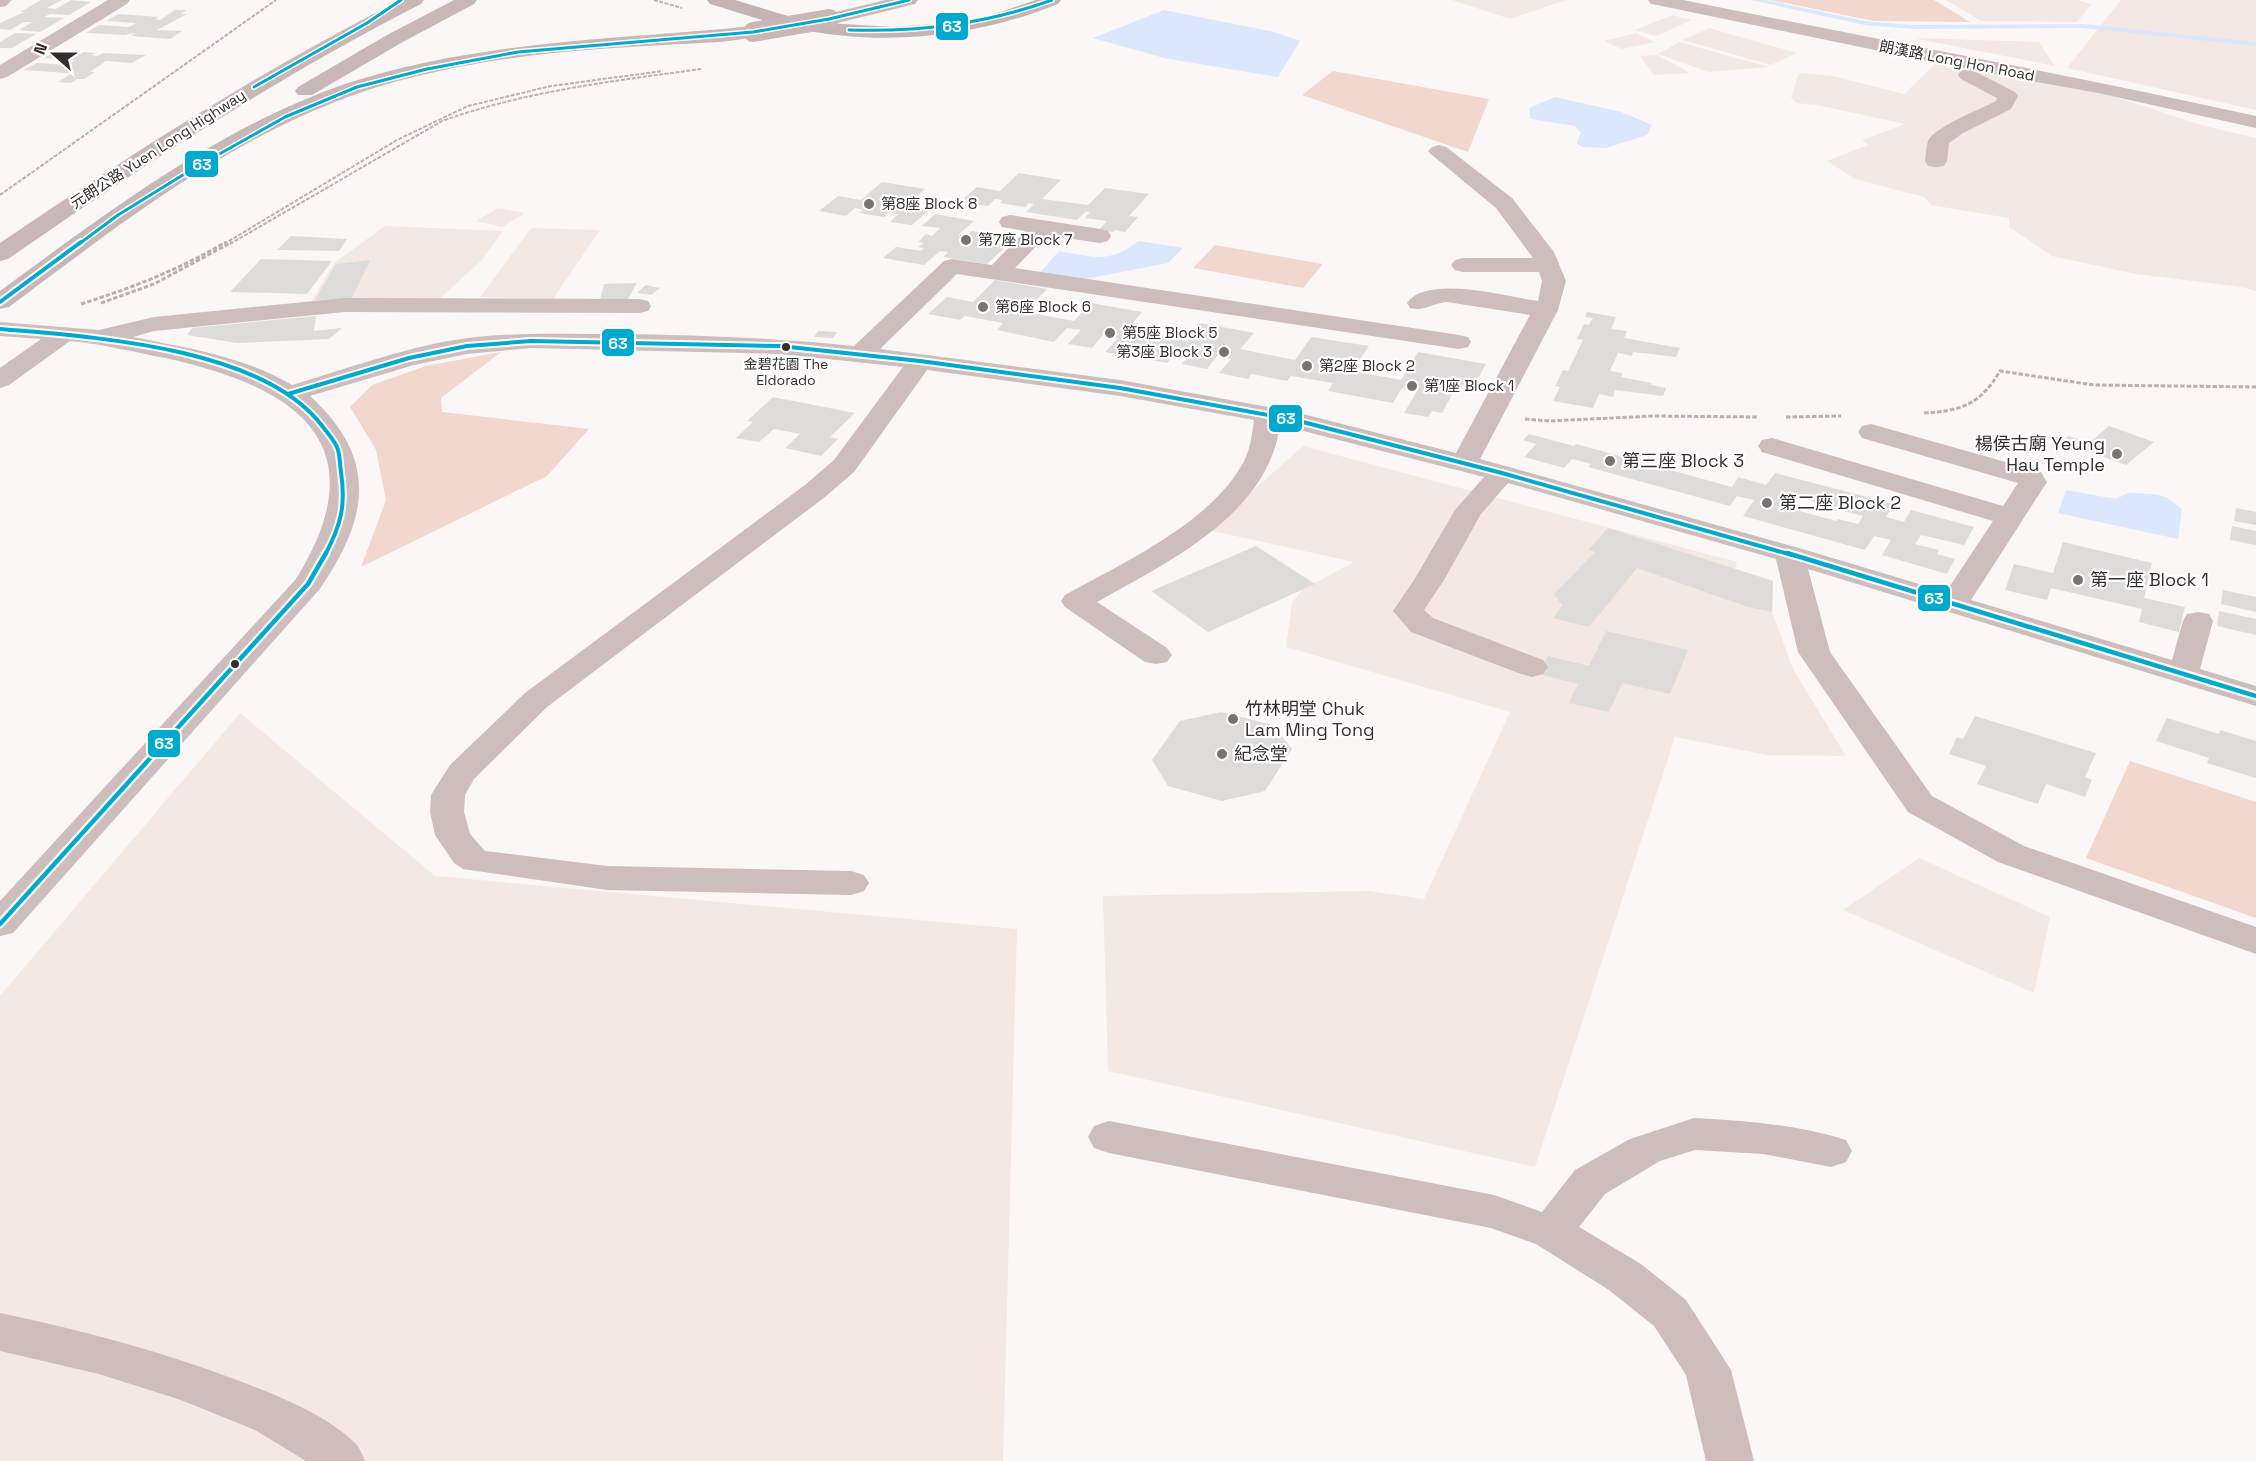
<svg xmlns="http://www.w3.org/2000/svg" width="2256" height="1461" font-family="'Space Grotesk','Noto Sans TC',sans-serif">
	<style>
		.built { fill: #f4e8e4 }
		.green { fill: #f1d7cd }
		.water { fill: #dae7fc }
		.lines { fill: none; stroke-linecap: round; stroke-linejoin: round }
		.stream { fill: #dae7fc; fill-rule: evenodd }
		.building { fill: #dedbdb; fill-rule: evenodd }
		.path-far1 { stroke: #bab0af; stroke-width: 2; stroke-dasharray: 4 1.5; stroke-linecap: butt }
		.path { stroke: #bab0af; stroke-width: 3; stroke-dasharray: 4.5 2; stroke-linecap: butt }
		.minor { fill: #cdbdbc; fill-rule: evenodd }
		.major { fill: #c5b4b4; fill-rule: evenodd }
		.highway { fill: #c9b7b7; fill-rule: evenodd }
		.highway-bridge { stroke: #c9b7b7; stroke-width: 20 }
		.bus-1-far2-casing { stroke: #fff; stroke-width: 6 }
		.bus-1-far1-casing { stroke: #fff; stroke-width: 8 }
		.bus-1-casing { stroke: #fff; stroke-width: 9 }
		.bus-1-far2 { stroke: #00a9ce; stroke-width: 3 }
		.bus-1-far1 { stroke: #00a9ce; stroke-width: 4 }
		.bus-1 { stroke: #00a9ce; stroke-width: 4.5 }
		.poi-dot { fill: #787473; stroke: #fff; stroke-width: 2 }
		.bus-dot { fill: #322e2d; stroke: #fff; stroke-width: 2 }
		.labels { text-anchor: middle; stroke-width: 4.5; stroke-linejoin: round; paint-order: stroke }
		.far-bus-label { font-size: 14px; fill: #322e2d; stroke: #fff }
		.far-street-label { font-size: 15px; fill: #322e2d; stroke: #fff }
		.far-poi-label { font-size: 15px; fill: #322e2d; stroke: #fff; text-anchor: start }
		.poi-label { font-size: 18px; fill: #322e2d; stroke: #fff; text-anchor: start }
		.line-badge { stroke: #fff; stroke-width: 2 }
		.badge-label { font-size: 16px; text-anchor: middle; font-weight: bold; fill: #fff }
	</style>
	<rect width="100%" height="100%" fill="#fbf7f6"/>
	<g class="built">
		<polygon points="1452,0 1566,0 1510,19"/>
		<polygon points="1946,0 2078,0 2091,4 2077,22 1981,21"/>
		<polygon points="2121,0 2256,0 2256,110 2067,68"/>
		<polygon points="1672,15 1692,20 1656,36 1635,30"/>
		<polygon points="1709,28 1797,53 1771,65 1683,40"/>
		<polygon points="1636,33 1655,42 1622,49 1604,41"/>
		<polygon points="1913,38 2039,42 2055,66"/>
		<polygon points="1679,42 1769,67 1708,72 1658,54"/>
		<polygon points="1657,55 1690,73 1654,75 1640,56"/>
		<polygon points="1935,64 2109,95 2201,125 2256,138 2256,291 2241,287 2136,274 2052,256 2009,227 2009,218 1931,205 1924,197 1855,179 1827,161 1868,145 1862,140 1905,124 1817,105 1796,103 1791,97 1799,73 1833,76 1904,94"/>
		<polygon points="498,208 525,213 502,227 476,221"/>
		<polygon points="385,226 503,231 481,261 438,300 310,304 334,263"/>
		<polygon points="531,228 600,230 553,299 480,297"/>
		<polygon points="1303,446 1737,562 1735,569 1773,581 1772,612 1793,669 1846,756 1767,755 1675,737 1535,1167 1108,1071 1103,896 1369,891 1424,899 1510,712 1286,647 1292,603 1302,590 1354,562 1208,530"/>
		<polygon points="240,713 435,876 1017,929 1003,1461 0,1461 0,996"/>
		<polygon points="1919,858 2050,917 2034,993 1843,910"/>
	</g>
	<g class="green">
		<polygon points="1770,0 1934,0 1970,22 1874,21"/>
		<polygon points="1333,71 1489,99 1468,152 1302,95"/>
		<polygon points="1215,245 1323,264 1303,288 1193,268"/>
		<polygon points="501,352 441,398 442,412 589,429 547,476 361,567 386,500 376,450 350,407 372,385 426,366"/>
		<polygon points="2130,761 2256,802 2256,918 2086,858"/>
	</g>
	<g class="water">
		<polygon points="1164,10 1274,32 1300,41 1278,77 1164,58 1093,38"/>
		<polygon points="1555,97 1621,112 1652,125 1647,135 1606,148 1582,147 1577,143 1581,133 1575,126 1531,119 1529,108"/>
		<path d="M 1139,241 L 1183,248 L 1168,263 L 1075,281 L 1037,276 L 1059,251 C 1094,257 1109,264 1139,241 Z"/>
		<polygon points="2066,490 2116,499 2128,493 2153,494 2166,497 2182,509 2178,539 2058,513"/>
	</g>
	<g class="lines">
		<polygon class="stream" points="1751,0 1766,0 1865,21 1913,25 2083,24 2256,42 2256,46 2083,28 1913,29 1865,25"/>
	</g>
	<g class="building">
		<polygon points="41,0 62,0 47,8 56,9 71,0 91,2 69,15 50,14 44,17 64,18 40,32 19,30 33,22 24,22 10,30 0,29 0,23 24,12 20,12"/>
		<polygon points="175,10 187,10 181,14 187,14 157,30 182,31 170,39 131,36 135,33 124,35 86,33 99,25 129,27 136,23 107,21 118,14 159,17 155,19 160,20"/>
		<polygon points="15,33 36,34 12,48 0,48 0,42"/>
		<polygon points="58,50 96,53 91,55 98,56 103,53 146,55 132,63 106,61 90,72 95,72 84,79 77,79 71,83 58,82 76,71 67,73 24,70 37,63 67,65 75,60 44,58"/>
		<polygon points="1019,173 1061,180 1042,199 1088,205 1105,188 1149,194 1129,216 1138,217 1125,232 1115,230 1113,232 1099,230 1107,221 1085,218 1090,212 1085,212 1077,220 1026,212 1034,204 1029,203 1025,207 1000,203 1003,200 995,199 988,206 960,202 977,187 1000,191"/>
		<polygon points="882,182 925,189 904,208 928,211 912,225 890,222 898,214 888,213 884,217 859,213 863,210 855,208 846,216 819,211 838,196 861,200"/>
		<polygon points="935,214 974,221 958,235 966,236 972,231 1015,238 987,264 943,257 948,252 940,251 924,265 883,258 896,247 921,251 924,248 918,247 924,243 918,242 926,234 932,236 940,228 922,226"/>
		<polygon points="291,236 347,239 339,251 277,250"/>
		<polygon points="261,259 332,261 307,294 230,292"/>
		<polygon points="370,260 352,298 315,300 336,264"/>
		<polygon points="995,280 1047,289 1025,312 1074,321 1091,303 1142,312 1127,330 1187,341 1201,323 1254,333 1240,349 1295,360 1311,337 1369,346 1352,371 1401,380 1418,352 1486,364 1473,387 1458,384 1442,413 1432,411 1428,417 1404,413 1417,391 1402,388 1393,403 1328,391 1333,383 1291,376 1287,381 1251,374 1248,379 1219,373 1231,359 1217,356 1207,369 1182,364 1193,351 1180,348 1167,363 1105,352 1118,338 1103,335 1092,348 1068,344 1081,330 1067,328 1054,342 997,330 1003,323 965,316 960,320 928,314 947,297 973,302"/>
		<polygon points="637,283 625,304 599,304 604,284"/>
		<polygon points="646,285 660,288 651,295 637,293"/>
		<polygon points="1587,312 1616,317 1611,329 1627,331 1624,338 1680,348 1676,357 1633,352 1632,356 1618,353 1610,371 1623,373 1621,377 1652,383 1651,385 1666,388 1663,396 1615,390 1613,397 1599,394 1593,408 1553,401 1560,387 1555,386 1563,370 1568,371 1583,340 1577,339 1584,324 1589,325 1593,318 1585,317"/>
		<polygon points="316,316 314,331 342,328 329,339 237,343 187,335 192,328"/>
		<polygon points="818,331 837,332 833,338 814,337"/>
		<polygon points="773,397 855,413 830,437 838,439 821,456 785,448 800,434 774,429 759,442 736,438 753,422 747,421"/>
		<polygon points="2109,426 2154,442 2126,465 2061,442 2069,436 2089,443"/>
		<path d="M 1529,434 L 1574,446 L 1576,444 L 1732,487 L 1738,477 L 1766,485 L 1775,473 L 1894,504 L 1886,517 L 1904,522 L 1911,510 L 1974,527 L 1964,545 L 1921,535 L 1915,544 L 1939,550 L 1937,554 L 1955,559 L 1947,574 L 1882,555 L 1891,540 L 1874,536 L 1865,550 L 1743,516 L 1754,500 L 1737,496 L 1730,506 L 1588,467 L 1591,464 L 1572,459 L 1564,468 L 1524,457 L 1536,444 L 1523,440 ZM 1785,495 L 1846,509 L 1844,511 L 1863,516 L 1858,524 L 1838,519 L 1836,521 L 1800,511 L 1802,508 L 1780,502 Z"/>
		<polygon points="2236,508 2256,512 2256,525 2234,521"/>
		<polygon points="2232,526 2256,531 2256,545 2230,540"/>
		<polygon points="1608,528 1773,581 1772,612 1748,607 1637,568 1589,627 1553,618 1562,605 1554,594 1595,552 1588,550"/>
		<polygon points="2063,542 2152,563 2144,598 2185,607 2179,632 2139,622 2142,609 2051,588 2047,600 2005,590 2014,564 2053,573"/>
		<polygon points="1256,546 1315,584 1208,632 1151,591"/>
		<polygon points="2223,590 2256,597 2256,612 2221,604"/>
		<polygon points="2219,611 2256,619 2256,635 2217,626"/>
		<polygon points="1606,631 1688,650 1670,694 1622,683 1609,712 1569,703 1578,684 1539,674 1548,656 1589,666"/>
		<polygon points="1221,712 1273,725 1292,749 1265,791 1222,801 1168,786 1152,760 1180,721"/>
		<polygon points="1975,716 2096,753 2085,777 2092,780 2085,797 2046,784 2038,804 1977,784 1986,766 1949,754 1957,737 1963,739"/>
		<polygon points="2167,718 2219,734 2220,730 2256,741 2256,778 2207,763 2209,758 2156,741"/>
	</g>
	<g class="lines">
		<g class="path-far1">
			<polyline points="654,0 682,8"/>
			<polyline points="0,195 276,0"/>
			<polyline points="224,244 397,140 468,106 551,86 663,71"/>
			<path d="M 230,244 L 442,121 C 526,91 613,81 701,69"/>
		</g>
		<g class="path">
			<polyline points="101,303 154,284 232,242"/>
			<path d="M 81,304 C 132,288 180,269 226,242"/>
			<path d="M 1924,413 C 1961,411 1981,404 2000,371 L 2094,385 L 2256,387"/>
			<polyline points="1786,417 1841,416"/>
			<polyline points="1525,419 1549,421 1654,416 1757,417"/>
		</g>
		<g class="minor">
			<polygon points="0,0 12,0 6,6 0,7"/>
			<polygon points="108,0 130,0 127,4 7,77 0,79 0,65"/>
			<path d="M 1648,0 L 1683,0 C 1874,39 2066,74 2256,116 L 2256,128 L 2098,93 L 1974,71 L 2015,92 L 2018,96 L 2011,109 L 1963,133 L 1949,143 L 1947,161 L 1944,166 L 1936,167 L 1928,166 L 1925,161 C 1926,155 1926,147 1928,141 C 1934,127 1981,109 1996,101 L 1997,98 L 1961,79 L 1958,75 L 1961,71 L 1967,69 L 1657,5 L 1651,4 Z"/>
			<path d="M 1439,145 L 1446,147 L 1512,198 L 1554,252 L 1566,281 L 1558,310 L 1480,459 L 1799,548 L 1946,592 L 1993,521 L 1762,452 L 1758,446 L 1762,440 L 1772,438 L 2003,506 L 2018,483 L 1862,438 L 1858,432 L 1862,426 L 1871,424 L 2041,472 L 2047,482 L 1971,600 L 2172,660 L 2183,621 L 2187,614 L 2198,612 L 2209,614 L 2213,621 L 2200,669 L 2256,686 L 2256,706 L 1808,569 L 1830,652 L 1932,796 L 2024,846 L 2256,927 L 2256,954 L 1998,862 L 1908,812 L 1798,652 L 1776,559 L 1508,483 L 1481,514 L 1444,580 L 1424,610 L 1433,618 L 1543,660 L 1548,667 L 1543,674 L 1532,677 L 1521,674 L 1411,632 L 1393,611 L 1414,580 L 1455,510 L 1484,477 L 1280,425 C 1268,515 1168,562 1097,602 L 1167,648 L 1172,655 L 1167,662 L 1156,664 L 1145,662 L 1065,607 L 1061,601 L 1065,595 C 1123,563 1208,524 1242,465 C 1250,451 1252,436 1254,420 L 1120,396 L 927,370 L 854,472 L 825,497 L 547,707 L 474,779 L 465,795 L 464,812 L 470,834 L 485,851 L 607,866 L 851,871 L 864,875 L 869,883 L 864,891 L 851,895 L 607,890 L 463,869 L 454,863 L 435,835 L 430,812 L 431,795 L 450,765 L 525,693 L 805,485 L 834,460 L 903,367 L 780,354 L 531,348 L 467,354 L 414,365 L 310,396 C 379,459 369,518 319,590 L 13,933 L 0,936 L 0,901 L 296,579 C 381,442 294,386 165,358 C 133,352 102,344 70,341 L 9,385 L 0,388 L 0,368 L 41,339 L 0,336 L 0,322 L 99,330 L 154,317 L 344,298 L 639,299 L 648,301 L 651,306 L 648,311 L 639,313 L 344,312 L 154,331 L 133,337 C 187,348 243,356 292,385 C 349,368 408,346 468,338 C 517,332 568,334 617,334 C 697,335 775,338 854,346 L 944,261 L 952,259 L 992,265 L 1025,231 L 1002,227 L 999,222 L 1002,217 L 1010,215 L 1100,229 L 1108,231 L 1111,236 L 1108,241 L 1100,243 L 1047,235 L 1015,268 L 1459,335 L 1468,337 L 1471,342 L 1468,347 L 1459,349 L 957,274 L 880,349 L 1120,380 L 1295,412 L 1456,453 L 1530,315 L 1447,302 C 1433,303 1424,312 1410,308 L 1407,303 C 1427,274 1507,297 1538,301 L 1542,281 L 1539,272 L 1463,272 L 1455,270 L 1451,265 L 1455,260 L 1463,258 L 1533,258 L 1496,208 L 1432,155 L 1428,151 L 1432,147 Z"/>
			<path d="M 1694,1118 C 1745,1121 1796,1124 1846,1140 L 1852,1151 L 1846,1162 L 1831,1167 L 1763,1154 L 1695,1150 L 1660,1161 L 1605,1194 L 1579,1227 L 1641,1264 L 1686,1300 L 1731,1370 L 1754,1461 L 1706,1461 L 1686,1375 L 1654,1326 L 1609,1290 L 1536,1244 L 1491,1228 L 1109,1153 L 1094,1148 L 1088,1137 L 1094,1126 L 1109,1121 L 1494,1195 L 1542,1212 L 1575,1170 L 1630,1139 Z"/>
			<path d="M 0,1313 C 81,1330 160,1351 237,1380 C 276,1395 328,1415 357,1445 C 360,1449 363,1456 365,1461 L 306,1461 L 255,1430 L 181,1400 L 99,1374 L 0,1351 Z"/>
		</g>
		<path class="major" d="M 707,0 L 735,0 L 788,16 L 827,23 L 893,27 L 959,22 L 988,16 L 1036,0 L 1061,0 L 1058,4 C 974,38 882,47 793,28 C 765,22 737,12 710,4 Z"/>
		<g class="highway">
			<path d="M 401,0 L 424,0 L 421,4 C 276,78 142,166 8,259 L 0,261 L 0,243 C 130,155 261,70 401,0 Z"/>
			<polygon points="454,0 477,0 474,4 401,43 312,95 298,95 295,91 298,87 387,35"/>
			<polygon points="886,0 918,0 915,4 829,25 823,23 820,19 823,15"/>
			<path d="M 753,26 L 760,28 L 762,32 L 760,36 C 729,43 696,43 665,45 C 612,48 559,51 506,59 C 446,68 386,81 330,104 C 212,151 110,232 9,307 L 0,309 L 0,291 C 108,212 218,128 345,84 C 478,40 616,40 753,26 Z"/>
		</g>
		<polyline class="highway-bridge" points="753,32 829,19"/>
		<defs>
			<g id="bus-1-far2">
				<path d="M 849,30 C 920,32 985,24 1052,0"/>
				<polyline points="254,87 367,23 401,0"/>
				<polyline points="79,244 118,215 191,170 285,117 357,87 427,69 518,52 753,32 829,19 909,0"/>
			</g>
			<g id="bus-1-far1">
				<polyline points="0,302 81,242"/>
				<path d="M 0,329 C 93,337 264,347 323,427 C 328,434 336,442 338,450 C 340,457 340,465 341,472 C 346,506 341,525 325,555"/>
				<polyline points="288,394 409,358 467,346 531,341 780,346 920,361 1120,388 1295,420 1502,473 1792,555"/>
			</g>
			<g id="bus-1">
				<polyline points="1787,553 2256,696"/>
				<polyline points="0,924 308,584 326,553"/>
			</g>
		</defs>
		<use href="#bus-1-far2" class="bus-1-far2-casing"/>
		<use href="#bus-1-far1" class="bus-1-far1-casing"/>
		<use href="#bus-1" class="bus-1-casing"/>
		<use href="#bus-1-far2" class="bus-1-far2"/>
		<use href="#bus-1-far1" class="bus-1-far1"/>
		<use href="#bus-1" class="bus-1"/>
	</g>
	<g class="poi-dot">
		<circle cx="869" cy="204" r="6"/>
		<circle cx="966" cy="240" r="6"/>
		<circle cx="983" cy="307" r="6"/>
		<circle cx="1110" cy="333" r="6"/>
		<circle cx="1224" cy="352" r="6"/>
		<circle cx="1307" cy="366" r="6"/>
		<circle cx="1412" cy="386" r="6"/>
		<circle cx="2117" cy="454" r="6"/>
		<circle cx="1610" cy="461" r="6"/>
		<circle cx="1767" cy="503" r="6"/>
		<circle cx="2078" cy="580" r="6"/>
		<circle cx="1233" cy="719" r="6"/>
		<circle cx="1222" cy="754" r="6"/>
	</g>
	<g class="bus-dot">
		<circle cx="786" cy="347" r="5"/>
		<circle cx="235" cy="664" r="5"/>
	</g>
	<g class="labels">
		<g class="far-bus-label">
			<text x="786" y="369">金碧花園 The<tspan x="786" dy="16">Eldorado</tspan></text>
		</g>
		<g class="far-street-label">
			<text transform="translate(1957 61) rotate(11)" y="5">朗漢路 Long Hon Road</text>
			<text transform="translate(158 149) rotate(-33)" y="5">元朗公路 Yuen Long Highway</text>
		</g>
		<g class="far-poi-label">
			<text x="881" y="209">第8座 Block 8</text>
			<text x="978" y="245">第7座 Block 7</text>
			<text x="995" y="312">第6座 Block 6</text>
			<text x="1122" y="338">第5座 Block 5</text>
			<text x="1212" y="357" text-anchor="end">第3座 Block 3</text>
			<text x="1319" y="371">第2座 Block 2</text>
			<text x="1424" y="391">第1座 Block 1</text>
		</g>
		<g class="poi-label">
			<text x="2105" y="450" text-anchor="end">楊侯古廟 Yeung<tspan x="2105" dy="21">Hau Temple</tspan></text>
			<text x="1622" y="467">第三座 Block 3</text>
			<text x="1779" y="509">第二座 Block 2</text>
			<text x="2090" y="586">第一座 Block 1</text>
			<text x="1245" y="715">竹林明堂 Chuk<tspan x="1245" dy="21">Lam Ming Tong</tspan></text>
			<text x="1234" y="760">紀念堂</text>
		</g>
	</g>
	<g class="line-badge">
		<rect x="935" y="12" width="34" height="29" rx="6" fill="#00a9ce"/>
		<rect x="184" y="150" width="35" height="28" rx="6" fill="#00a9ce"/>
		<rect x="601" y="328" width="34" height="29" rx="6" fill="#00a9ce"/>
		<rect x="1268" y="404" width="35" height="29" rx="6" fill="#00a9ce"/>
		<rect x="1917" y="584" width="34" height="28" rx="6" fill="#00a9ce"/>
		<rect x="147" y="729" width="34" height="29" rx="6" fill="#00a9ce"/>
	</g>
	<g class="badge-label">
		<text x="952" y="32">63</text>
		<text x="202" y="170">63</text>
		<text x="618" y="349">63</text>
		<text x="1286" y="424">63</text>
		<text x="1934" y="604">63</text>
		<text x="164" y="749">63</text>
	</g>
	<g transform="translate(54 54) rotate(291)" stroke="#ffffff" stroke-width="4.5" paint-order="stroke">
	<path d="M0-4.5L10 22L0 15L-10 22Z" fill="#322e2d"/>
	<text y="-9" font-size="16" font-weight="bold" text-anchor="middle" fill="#322e2d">N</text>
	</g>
</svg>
